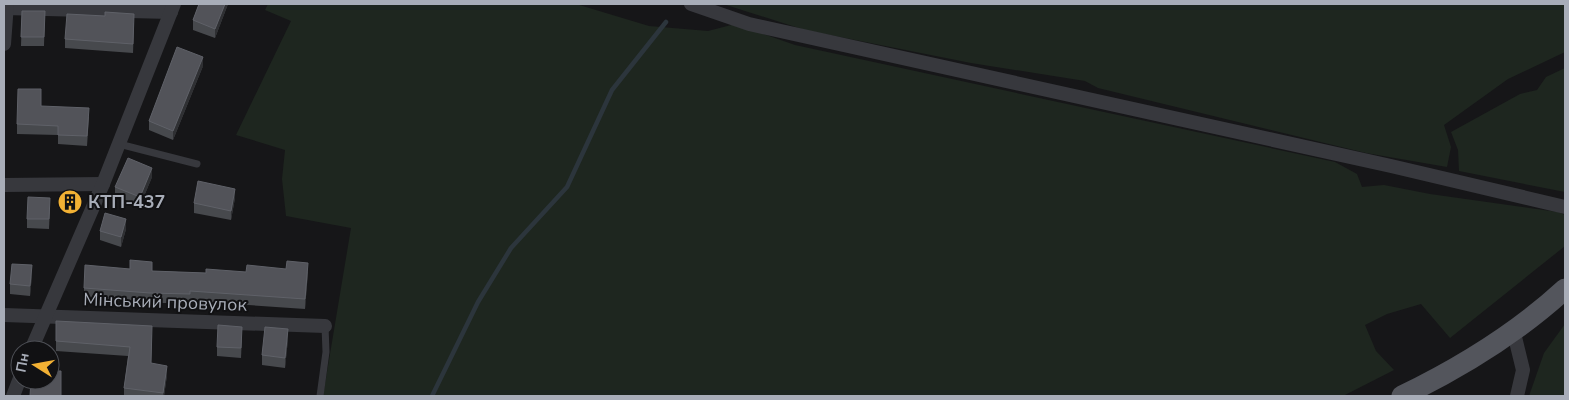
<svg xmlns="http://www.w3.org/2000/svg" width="1569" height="400" font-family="'Nunito Sans',sans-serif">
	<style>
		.green { fill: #1e261f }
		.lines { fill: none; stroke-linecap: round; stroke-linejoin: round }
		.stream { stroke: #2c353c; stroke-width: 4.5 }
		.lane { stroke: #37383d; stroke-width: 7 }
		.street { stroke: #37383d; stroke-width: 14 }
		.primary { stroke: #53555c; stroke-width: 21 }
		.wall { fill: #47494d }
		.shaded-wall { fill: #2f3033 }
		.building { fill: #525359; stroke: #5f6168 }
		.labels { text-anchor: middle; stroke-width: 4; stroke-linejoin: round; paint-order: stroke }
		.poi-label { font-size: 18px; font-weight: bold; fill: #a8adb8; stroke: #111113; text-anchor: start }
		.street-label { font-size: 18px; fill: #a8adb8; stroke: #111113 }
	</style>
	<rect width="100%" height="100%" fill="#161618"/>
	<g class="green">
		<polygon points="268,4 576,4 649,26 708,31 735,24 795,45 1335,162 1357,174 1362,187 1384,185 1430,194 1558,212 1565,215 1565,246 1450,338 1421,304 1387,314 1365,325 1376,351 1394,370 1343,396 323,396 351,228 286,216 282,179 285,150 236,135 291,21 265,10"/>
		<polygon points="723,4 1565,4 1565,52 1508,79 1444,125 1451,147 1447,167 1366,153 1098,88 1085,81 971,63 805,30"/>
		<polygon points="1565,68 1565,192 1459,171 1458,150 1451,132 1520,94 1537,90 1546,77"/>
		<polygon points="1565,324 1565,396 1529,396 1544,353"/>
	</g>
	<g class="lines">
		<polyline class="stream" points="432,396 478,302 511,248 567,187 612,90 666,22"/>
		<g class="lane">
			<polyline points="119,144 197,164"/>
			<polyline points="320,396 326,352 325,326"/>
		</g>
		<g class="street">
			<polyline points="691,4 749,24 1391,166 1565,207"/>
			<polyline points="4,8 171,12"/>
			<polyline points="4,44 7,4"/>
			<polyline points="4,185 103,184"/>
			<polyline points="4,315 325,326"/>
			<polyline points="1514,333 1523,370 1517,396"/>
			<polyline points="31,350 103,184 174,4"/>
			<polyline points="13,396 20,378"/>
		</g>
		<path class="primary" d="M 1402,396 C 1462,367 1516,334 1565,289"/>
	</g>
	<g class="wall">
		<polygon points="199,4 228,4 215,38 193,30 193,20"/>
		<polygon points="22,11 45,11 44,46 21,46"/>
		<polygon points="134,23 133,53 65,48 65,39"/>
		<polygon points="203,66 173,140 149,130 149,121"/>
		<polygon points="41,106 89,117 87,146 58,144 58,135 17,134 17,124"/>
		<polygon points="152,177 140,206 115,196 115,187"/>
		<polygon points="235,198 231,220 194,213 194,203"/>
		<polygon points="50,207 49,229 27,228 27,219"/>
		<polygon points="126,229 121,247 100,240 100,231"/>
		<polygon points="152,271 206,273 246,272 308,272 305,309 190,301 190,303 150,303 84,298 84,288"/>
		<polygon points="32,275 30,296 10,294 10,284"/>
		<polygon points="152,335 151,363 167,375 164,396 124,396 124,388 128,356 56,351 56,341"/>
		<polygon points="242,336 241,358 217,356 217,347"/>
		<polygon points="288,339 285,368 262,365 262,355"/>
	</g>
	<g class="shaded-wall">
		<polygon points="225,4 228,4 215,38 215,29"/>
		<polygon points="203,57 203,66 173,140 173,131"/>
		<polygon points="152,168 152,177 140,206 140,197"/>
		<polygon points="235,189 235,198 231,220 231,211"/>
		<polygon points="126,219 126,229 121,247 121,237"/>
		<polygon points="308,263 308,272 305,309 305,299"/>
		<polygon points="32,265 32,275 30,296 30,286"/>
		<polygon points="288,329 288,339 285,368 285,358"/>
		<polygon points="167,366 167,375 164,396 163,396"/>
	</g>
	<g class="building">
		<polygon points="199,4 225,4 215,29 193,20"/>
		<polygon points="22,11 45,11 44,37 21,37"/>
		<polygon points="105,12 134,14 133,44 65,39 67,14 105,16"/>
		<polygon points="177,47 203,57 173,131 149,121"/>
		<polygon points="18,89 41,89 41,106 89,108 87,136 58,135 58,126 17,124"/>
		<polygon points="128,158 152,168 140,197 115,187"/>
		<polygon points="198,181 235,189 231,211 194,203"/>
		<polygon points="28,197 50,198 49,219 27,219"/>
		<polygon points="105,213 126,219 121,237 100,231"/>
		<polygon points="130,260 152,262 152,271 206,273 206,269 246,272 247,265 286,269 287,261 308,263 305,299 190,291 190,294 150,293 84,288 85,265 130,269"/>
		<polygon points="12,264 32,265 30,286 10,284"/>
		<polygon points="56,321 152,326 151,363 167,366 163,393 124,388 130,347 56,341"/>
		<polygon points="218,325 242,327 241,348 217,347"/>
		<polygon points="265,327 288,329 285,358 262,355"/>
		<polygon points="50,371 61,371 61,396 30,396 31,380 50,380"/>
	</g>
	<defs>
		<symbol id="building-disc" viewBox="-11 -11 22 22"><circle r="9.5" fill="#f2b134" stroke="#111113"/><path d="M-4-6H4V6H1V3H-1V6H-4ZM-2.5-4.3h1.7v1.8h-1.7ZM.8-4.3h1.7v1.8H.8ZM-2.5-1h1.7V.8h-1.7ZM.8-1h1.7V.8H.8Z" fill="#111"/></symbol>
	</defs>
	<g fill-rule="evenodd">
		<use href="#building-disc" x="56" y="188" width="28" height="28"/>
	</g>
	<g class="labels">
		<g class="poi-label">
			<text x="88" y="208">КТП-437</text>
		</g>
		<g class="street-label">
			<text transform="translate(165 302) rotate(2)" y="6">Мінський провулок</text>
		</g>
	</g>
	<rect width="1569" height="400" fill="none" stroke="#a8adb8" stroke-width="10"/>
	<g transform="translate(35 365) rotate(281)"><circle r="24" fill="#111113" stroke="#4d4f55"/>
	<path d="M0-4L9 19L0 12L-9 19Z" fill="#f2b134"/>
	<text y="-8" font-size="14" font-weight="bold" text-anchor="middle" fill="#a8adb8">Пн</text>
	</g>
</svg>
